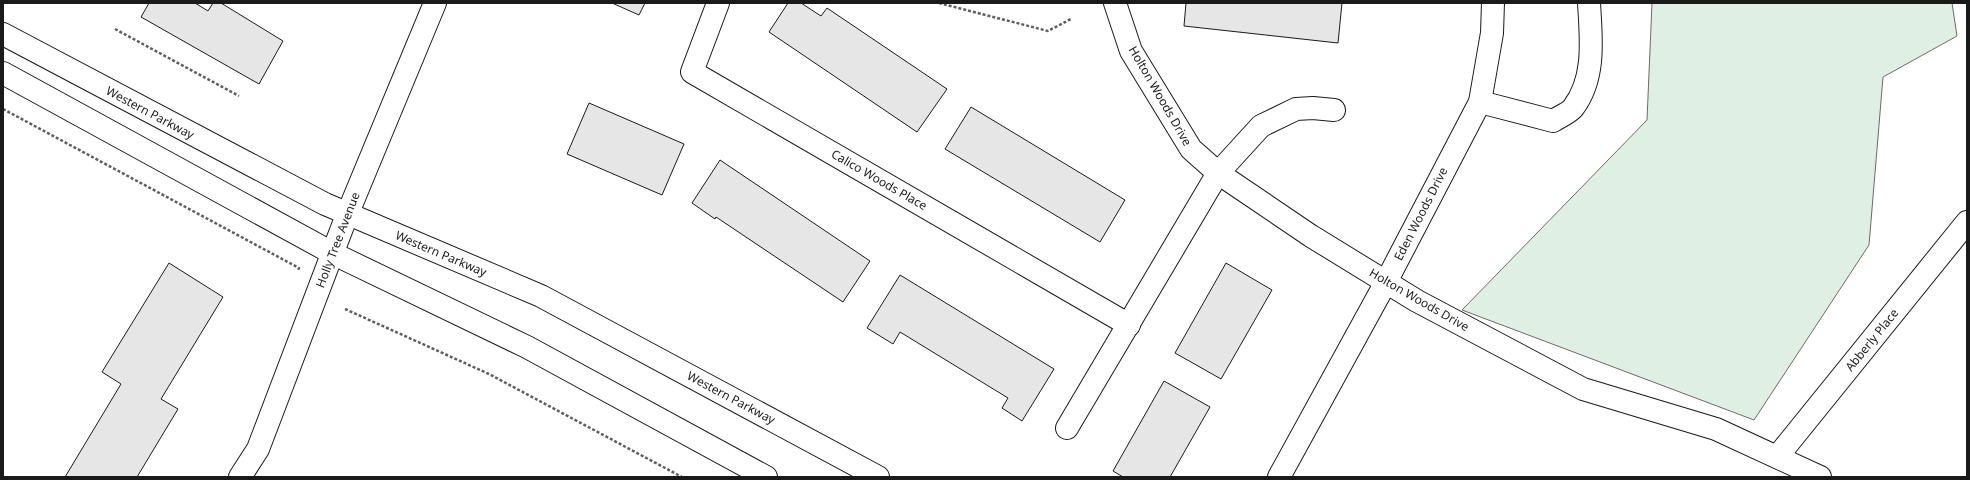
<svg xmlns="http://www.w3.org/2000/svg" width="1970" height="480" font-family="'Noto Sans',sans-serif">
	<style>
		.green { fill: #e0efe3; stroke: #6a6a6a }
		.building { fill: #e6e6e6; stroke: #1a1a1a }
		.lines { fill: none; stroke-linecap: round; stroke-linejoin: round }
		.minor-casing { stroke: #1a1a1a; stroke-width: 24 }
		.major-casing { stroke: #1a1a1a; stroke-width: 24 }
		.path { stroke: #5f5f5f; stroke-width: 2.5; stroke-dasharray: 3 2; stroke-linecap: butt }
		.minor { stroke: #fff; stroke-width: 22 }
		.major { stroke: #fff; stroke-width: 22 }
		.labels { text-anchor: middle; stroke-width: 3; stroke-linejoin: round; paint-order: stroke }
		.street-label { font-size: 12px; fill: #1a1a1a; stroke: #fff }
	</style>
	<rect width="100%" height="100%" fill="#fff"/>
	<polygon class="green" points="1652,3 1952,3 1957,36 1883,77 1869,245 1754,420 1462,310 1647,120"/>
	<g class="building">
		<polygon points="149,3 195,3 208,11 213,3 221,3 283,41 259,84 141,17"/>
		<polygon points="612,3 645,3 639,15"/>
		<polygon points="788,3 801,3 821,16 827,8 947,89 917,132 769,32"/>
		<polygon points="1186,3 1342,3 1338,43 1184,26"/>
		<polygon points="589,103 684,144 662,195 567,154"/>
		<polygon points="971,107 1125,200 1100,242 945,149"/>
		<polygon points="720,160 870,261 843,302 716,217 715,219 692,203"/>
		<polygon points="169,263 223,297 161,399 178,409 137,477 65,477 121,384 102,372"/>
		<polygon points="1226,263 1272,290 1221,379 1175,353"/>
		<polygon points="900,275 1054,369 1022,421 1002,408 1008,398 900,332 893,344 867,328"/>
		<polygon points="1164,381 1210,407 1170,477 1123,477 1113,471"/>
	</g>
	<g class="lines">
		<defs>
			<g id="minor">
				<polyline points="718,3 692,72 1129,325"/>
				<polyline points="1115,3 1131,51 1191,149 1218,173 1311,236 1417,301 1583,389 1716,429 1820,477"/>
				<path d="M 1480,102 L 1553,121 C 1559,117 1569,113 1573,108 C 1596,78 1591,38 1589,3"/>
				<polyline points="1067,428 1218,173 1261,126 1296,109 1313,108 1334,110"/>
				<polyline points="1777,457 1967,222"/>
				<polyline points="240,477 258,449 347,215 435,3"/>
				<polyline points="1279,477 1386,282 1480,102 1492,33 1493,3"/>
			</g>
			<g id="major">
				<polyline points="3,34 325,204 541,296 878,477"/>
				<polyline points="3,73 334,254 527,347 766,477"/>
			</g>
		</defs>
		<use href="#minor" class="minor-casing"/>
		<use href="#major" class="major-casing"/>
		<g class="path">
			<polyline points="939,3 1048,31 1071,19"/>
			<polyline points="115,29 239,96"/>
			<polyline points="3,109 299,268 298,270"/>
			<polyline points="345,309 489,374 682,477"/>
		</g>
		<use href="#minor" class="minor"/>
		<use href="#major" class="major"/>
	</g>
	<g class="labels">
		<g class="street-label">
			<text transform="translate(1160 96) rotate(60)" y="4">Holton Woods Drive</text>
			<text transform="translate(150 113) rotate(28)" y="4">Western Parkway</text>
			<text transform="translate(879 180) rotate(30)" y="4">Calico Woods Place</text>
			<text transform="translate(1421 214) rotate(-63)" y="4">Eden Woods Drive</text>
			<text transform="translate(338 240) rotate(-69)" y="4">Holly Tree Avenue</text>
			<text transform="translate(441 254) rotate(23)" y="4">Western Parkway</text>
			<text transform="translate(1419 300) rotate(30)" y="4">Holton Woods Drive</text>
			<text transform="translate(1872 340) rotate(-51)" y="4">Abberly Place</text>
			<text transform="translate(731 398) rotate(28)" y="4">Western Parkway</text>
		</g>
	</g>
	<rect width="1970" height="480" fill="none" stroke="#1a1a1a" stroke-width="8"/>
</svg>
